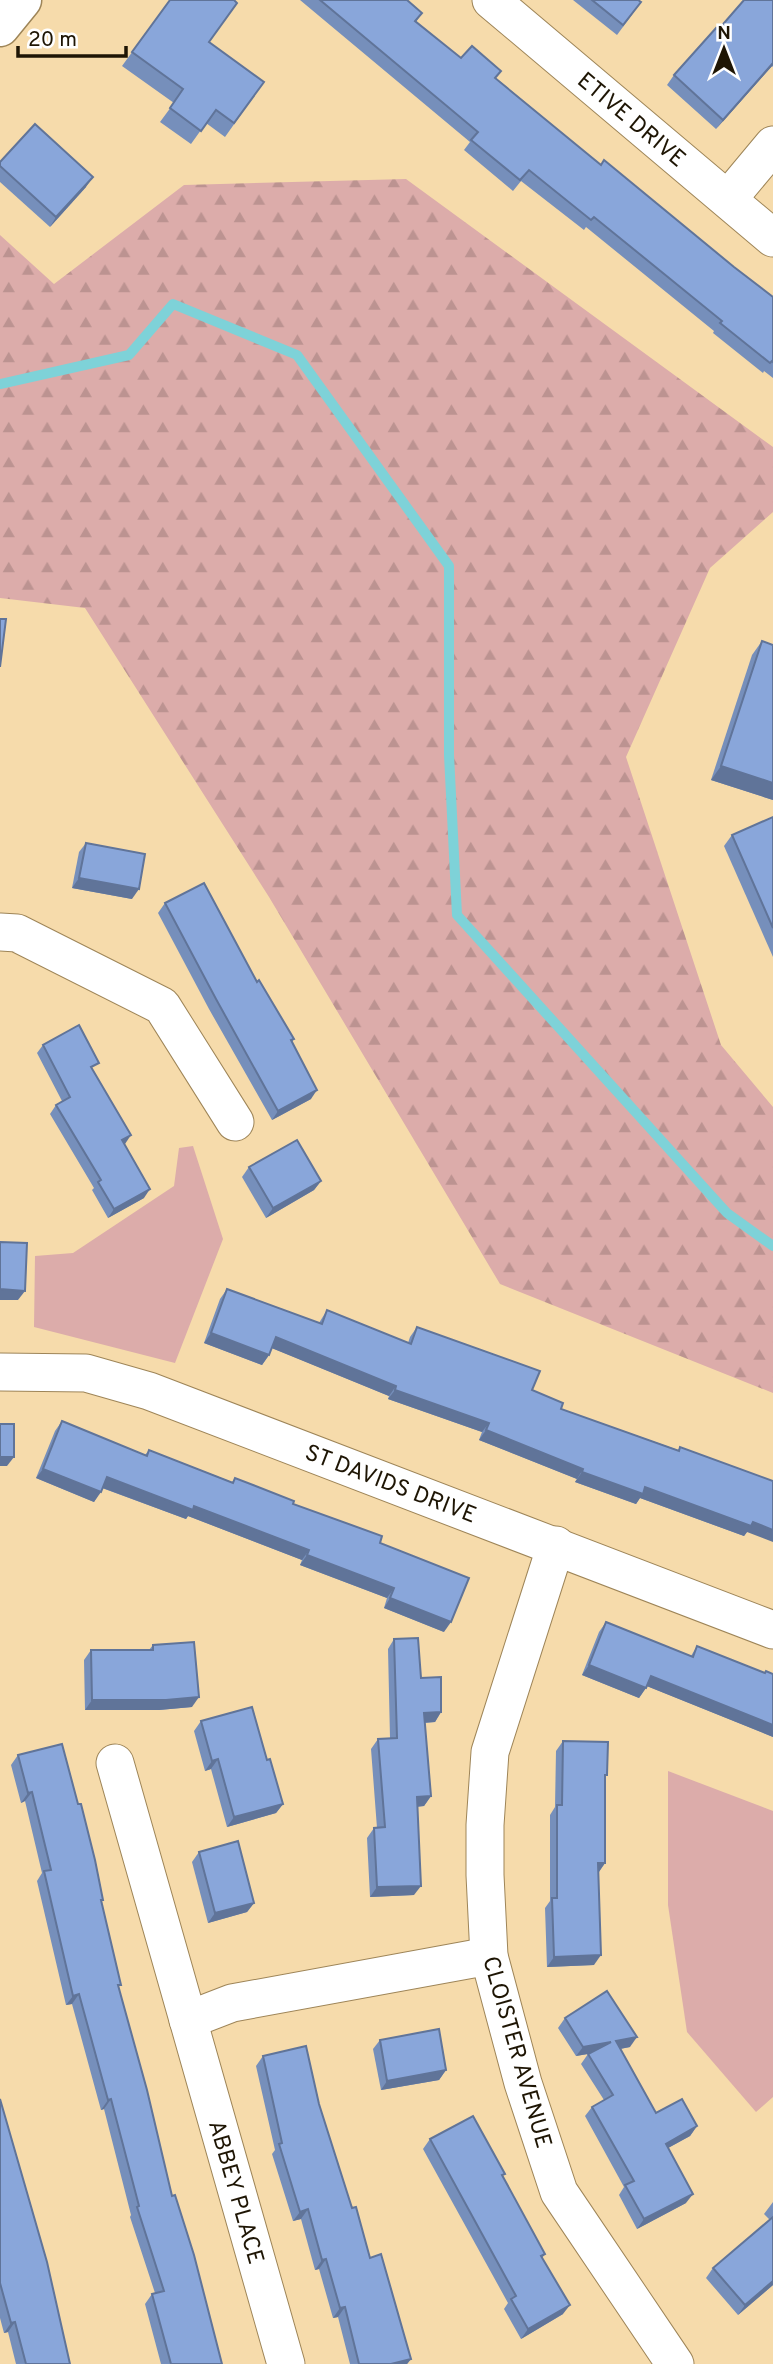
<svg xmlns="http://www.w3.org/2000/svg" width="773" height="2364" font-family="Overpass,sans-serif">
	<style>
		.forest { fill: url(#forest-firs) }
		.park { fill: #dcacaa }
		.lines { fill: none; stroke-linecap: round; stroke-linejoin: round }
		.stream { stroke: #7ed2d8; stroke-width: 10 }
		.minor-casing { stroke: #9e8558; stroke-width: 39 }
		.secondary-casing { stroke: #9e8558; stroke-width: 41 }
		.minor { stroke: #fff; stroke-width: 37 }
		.secondary { stroke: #fff; stroke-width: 38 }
		.wall { fill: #768fbb }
		.shaded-wall { fill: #607499 }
		.building { fill: #89a6da; stroke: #607499; stroke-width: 2 }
		.labels { text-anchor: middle; stroke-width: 5; stroke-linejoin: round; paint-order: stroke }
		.street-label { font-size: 23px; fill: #1e1504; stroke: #fff }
	</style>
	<defs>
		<pattern id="forest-firs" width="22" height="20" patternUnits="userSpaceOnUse" patternTransform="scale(1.75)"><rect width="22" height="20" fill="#dcacaa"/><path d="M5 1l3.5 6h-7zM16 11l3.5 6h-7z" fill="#bc9391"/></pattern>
	</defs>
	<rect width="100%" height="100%" fill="#f6dbab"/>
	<polygon class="forest" points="406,179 773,447 773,512 710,568 626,757 721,1045 773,1107 773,1393 500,1284 269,897 85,608 0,598 0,235 54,284 184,185"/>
	<g class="park">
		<polygon points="193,1146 223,1239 175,1363 34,1327 35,1256 73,1253 174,1186 179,1148"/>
		<polygon points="668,1771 773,1811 773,2097 756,2112 687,2032 668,1905"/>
	</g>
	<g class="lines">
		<polyline class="stream" points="0,384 129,355 173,304 297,355 449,566 449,755 457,915 727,1213 773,1246"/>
		<defs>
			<g id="minor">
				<polyline points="491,0 773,238"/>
				<polyline points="728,199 773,145"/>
				<polyline points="0,932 17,933 162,1006 235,1122"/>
				<polyline points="0,1372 86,1373 149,1391 773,1630"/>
				<polyline points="556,1545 490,1752 485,1825 485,1875 489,1956 523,2083 559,2192 675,2364"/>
				<polyline points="115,1763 286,2364"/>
				<polyline points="188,2020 232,2003 489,1956"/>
			</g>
			<polyline id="secondary" points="0,27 22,0"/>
		</defs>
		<use href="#minor" class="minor-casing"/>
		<use href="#secondary" class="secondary-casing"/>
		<use href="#minor" class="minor"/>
		<use href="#secondary" class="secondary"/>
	</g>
	<g class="wall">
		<polygon points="170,0 209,42 264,82 225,137 206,123 191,144 160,122 174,103 122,66"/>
		<polygon points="300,0 407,0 422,13 416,22 461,58 496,78 601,165 773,297 773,378 764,371 763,373 713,333 714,331 586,227 584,230 521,181 513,191 464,150 470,142"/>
		<polygon points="573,0 638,0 634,12 617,35"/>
		<polygon points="773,0 773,67 772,66 716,129 667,85 674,75 718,30"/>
		<polygon points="0,162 86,187 50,227 0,182"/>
		<polygon points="762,641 773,800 711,780 752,655"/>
		<polygon points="773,817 773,957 724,846 732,835"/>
		<polygon points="86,843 132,899 72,888 79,852"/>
		<polygon points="165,903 257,982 294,1039 292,1042 311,1099 272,1120 209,1009 158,913"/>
		<polygon points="43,1045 93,1071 124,1144 144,1198 108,1218 92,1190 94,1188 50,1114 56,1105 62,1101 37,1053"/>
		<polygon points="249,1167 321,1181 314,1190 266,1218 242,1177"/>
		<polygon points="227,1289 319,1323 327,1310 408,1343 410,1337 417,1327 532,1390 561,1409 678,1450 680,1447 747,1532 744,1536 640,1498 636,1504 575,1482 577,1479 479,1440 482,1432 388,1399 389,1396 272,1348 269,1355 262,1365 204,1343 220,1299"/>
		<polygon points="62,1421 145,1455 149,1450 232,1482 235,1478 380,1543 444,1632 384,1608 387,1598 300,1565 302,1560 188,1516 186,1519 102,1488 94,1502 36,1478 55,1431"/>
		<polygon points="606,1622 691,1656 697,1646 765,1673 773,1674 773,1737 647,1686 639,1698 582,1675 599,1632"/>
		<polygon points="394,1639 421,1678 441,1712 435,1722 425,1723 431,1796 424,1806 417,1807 414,1895 370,1897 367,1838 374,1828 377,1828 371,1749 378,1739 390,1738 388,1649"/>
		<polygon points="153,1645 192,1707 159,1710 85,1710 84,1660 91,1650 149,1650"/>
		<polygon points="201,1721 267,1760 283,1804 276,1813 227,1827 211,1769 205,1771 194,1731"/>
		<polygon points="563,1741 605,1779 605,1863 599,1872 594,1965 547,1967 545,1908 550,1901 550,1815 555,1807 556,1751"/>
		<polygon points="18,1755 103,1900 101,1902 119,1988 172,2196 222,2364 161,2364 145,2304 152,2294 155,2293 130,2217 131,2215 104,2109 101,2110 72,2004 66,2005 37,1881 42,1873 25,1801 21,1803 11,1765"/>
		<polygon points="199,1852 254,1903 247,1912 208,1923 192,1862"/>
		<polygon points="565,2018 630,2047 620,2049 656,2113 697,2126 690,2136 668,2148 686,2203 637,2229 619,2195 624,2187 585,2116 592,2107 604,2100 581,2064 588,2054 576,2056 558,2028"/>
		<polygon points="380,2040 446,2070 439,2080 381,2090 373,2049"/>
		<polygon points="263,2056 319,2104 352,2208 370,2258 411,2359 407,2364 350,2364 338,2317 333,2318 319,2269 315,2270 301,2219 293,2221 272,2154 275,2150 256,2066"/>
		<polygon points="0,2099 70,2364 16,2364 8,2332 4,2333 0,2318"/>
		<polygon points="430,2139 502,2177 545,2254 542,2258 563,2314 521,2339 504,2309 508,2303 423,2149"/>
		<polygon points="773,2202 773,2285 738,2315 706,2278 713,2268 770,2220 764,2214"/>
	</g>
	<g class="shaded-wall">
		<polygon points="773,63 773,65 716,129 723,120"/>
		<polygon points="93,177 86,187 50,227 56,217"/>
		<polygon points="721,766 773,783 773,800 711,780"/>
		<polygon points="79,878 139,889 132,899 72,888"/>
		<polygon points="317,1090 311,1099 272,1120 278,1111"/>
		<polygon points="131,1135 125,1144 116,1149 122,1140"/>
		<polygon points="321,1181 314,1190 266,1218 273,1208"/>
		<polygon points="150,1189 144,1198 108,1218 114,1209"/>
		<polygon points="0,1289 25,1291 18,1300 0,1300"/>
		<polygon points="211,1333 269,1355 262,1365 204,1343"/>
		<polygon points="276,1337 396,1386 389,1396 269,1347"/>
		<polygon points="395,1390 489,1423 482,1432 388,1399"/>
		<polygon points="486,1430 583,1469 577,1479 479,1440"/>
		<polygon points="0,1457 14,1457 7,1466 0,1466"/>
		<polygon points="43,1469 101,1492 94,1502 36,1478"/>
		<polygon points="582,1472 645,1487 753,1522 773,1530 773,1542 747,1532 744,1536 640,1498 636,1504 575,1482"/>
		<polygon points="107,1477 194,1506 309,1550 302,1560 188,1516 186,1519 100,1487"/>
		<polygon points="307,1555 394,1588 387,1598 300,1565"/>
		<polygon points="390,1598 451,1622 444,1632 384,1608"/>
		<polygon points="589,1665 646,1688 639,1698 582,1675"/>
		<polygon points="651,1676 773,1725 773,1737 644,1685"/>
		<polygon points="199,1697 192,1707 159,1710 85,1710 92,1700"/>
		<polygon points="441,1712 435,1722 417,1723 424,1713"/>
		<polygon points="218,1759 211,1769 205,1771 212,1761"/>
		<polygon points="32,1792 25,1801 21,1803 28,1793"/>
		<polygon points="431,1796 424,1806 410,1807 417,1797"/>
		<polygon points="283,1804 276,1813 227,1827 234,1817"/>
		<polygon points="598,1863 605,1863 598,1873"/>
		<polygon points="421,1886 414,1895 370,1897 377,1887"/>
		<polygon points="254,1903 247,1912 208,1923 215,1913"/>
		<polygon points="601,1955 594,1965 547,1967 554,1957"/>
		<polygon points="79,1994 72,2004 66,2005 73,1996"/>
		<polygon points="637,2037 630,2047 609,2051 616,2041"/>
		<polygon points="611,2042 604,2051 576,2056 583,2047"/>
		<polygon points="446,2070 439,2080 381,2090 387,2081"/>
		<polygon points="111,2099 104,2109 101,2110 108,2100"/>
		<polygon points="697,2126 690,2136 659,2153 666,2144"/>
		<polygon points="693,2194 686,2203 637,2229 644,2219"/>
		<polygon points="308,2209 301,2219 293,2221 300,2212"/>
		<polygon points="326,2259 319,2269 315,2270 322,2260"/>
		<polygon points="773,2281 773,2285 738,2315 745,2305"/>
		<polygon points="570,2305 563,2314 521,2339 528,2329"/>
		<polygon points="345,2307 338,2317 333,2318 340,2308"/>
		<polygon points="15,2322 8,2332 4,2333 11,2323"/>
		<polygon points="411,2359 407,2364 391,2364"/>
	</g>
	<g class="building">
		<polygon points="170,0 234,0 237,3 209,42 264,82 234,123 216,110 201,131 170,108 183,89 132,52"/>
		<polygon points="320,0 407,0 422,13 415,21 461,58 472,46 501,71 495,78 601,165 604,160 734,267 773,297 773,362 772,361 770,363 720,323 722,321 594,217 591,220 529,170 520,180 471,140 478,132"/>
		<polygon points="592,0 638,0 641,2 623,25"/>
		<polygon points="744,0 773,0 773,63 723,120 674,75 716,28 718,30"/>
		<polygon points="35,124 93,177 56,217 0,166 0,162"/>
		<polygon points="0,619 6,619 0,667"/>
		<polygon points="762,641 773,645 773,783 721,766"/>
		<polygon points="773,817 773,928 732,835"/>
		<polygon points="86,843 145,854 139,889 79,878"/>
		<polygon points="204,883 257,982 259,980 294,1039 291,1040 317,1090 278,1111 216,999 165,903"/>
		<polygon points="79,1025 99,1063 91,1067 131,1135 122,1140 150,1189 114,1209 98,1182 101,1180 56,1105 70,1097 43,1045"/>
		<polygon points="297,1140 321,1181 273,1208 249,1167"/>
		<polygon points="0,1242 27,1243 25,1291 0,1289"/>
		<polygon points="227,1289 322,1324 327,1310 411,1344 417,1327 540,1371 532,1390 563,1403 561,1409 679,1451 680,1447 773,1481 773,1530 753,1522 751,1526 645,1487 643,1494 582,1472 583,1469 486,1430 489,1423 395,1390 396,1386 276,1337 269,1355 211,1333"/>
		<polygon points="62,1421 147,1456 149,1450 233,1483 235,1478 294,1501 293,1504 382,1536 380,1543 469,1578 451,1622 390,1598 394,1588 307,1555 309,1550 194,1506 193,1510 107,1477 101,1492 43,1469"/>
		<rect x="0" y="1424" width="14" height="33"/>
		<polygon points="606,1622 693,1657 697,1646 765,1673 766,1671 773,1674 773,1725 651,1676 646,1688 589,1665"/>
		<polygon points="418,1638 421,1678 441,1677 441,1712 424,1713 431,1796 417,1797 421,1886 377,1887 374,1828 385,1827 378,1739 397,1738 394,1639"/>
		<polygon points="194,1642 199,1697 166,1700 92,1700 91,1650 153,1650 153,1645"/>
		<polygon points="252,1707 267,1760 270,1759 283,1804 234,1817 218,1759 212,1761 201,1721"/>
		<polygon points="563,1741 608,1742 607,1775 605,1775 605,1863 598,1863 601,1955 554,1957 552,1898 557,1898 557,1805 562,1805"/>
		<polygon points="62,1744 78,1804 81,1804 95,1860 103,1900 101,1900 121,1985 118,1985 147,2090 172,2196 175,2195 194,2255 222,2364 171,2364 152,2294 164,2291 137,2207 139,2206 111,2099 108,2100 79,1994 73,1996 44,1871 51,1870 32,1792 28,1793 18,1755"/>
		<polygon points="238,1841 254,1903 215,1913 199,1852"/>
		<polygon points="607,1991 637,2037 616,2041 656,2113 682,2099 697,2126 666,2144 693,2194 644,2219 625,2185 634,2181 592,2107 613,2095 588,2054 611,2042 583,2047 565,2018"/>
		<polygon points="439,2029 446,2070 387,2081 380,2040"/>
		<polygon points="306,2046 319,2104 352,2208 356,2207 370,2258 381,2254 411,2359 391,2364 359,2364 345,2307 340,2308 326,2259 322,2260 308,2209 300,2212 279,2144 282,2143 263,2056"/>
		<polygon points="0,2099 47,2262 70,2364 26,2364 15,2322 11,2323 0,2283"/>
		<polygon points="473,2116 505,2174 502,2175 545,2254 541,2256 570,2305 528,2329 511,2299 516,2296 430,2139"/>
		<polygon points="773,2217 773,2281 745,2305 713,2268"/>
	</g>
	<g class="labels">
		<g class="street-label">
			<text transform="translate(632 119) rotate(40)" y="8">ETIVE DRIVE</text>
			<text transform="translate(391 1483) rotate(21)" y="8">ST DAVIDS DRIVE</text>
			<text transform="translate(518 2052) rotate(74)" y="8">CLOISTER AVENUE</text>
			<text transform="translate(237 2192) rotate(74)" y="8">ABBEY PLACE</text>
		</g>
	</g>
	<g transform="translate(724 49)" stroke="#ffffff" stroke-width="5" paint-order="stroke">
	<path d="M0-5L12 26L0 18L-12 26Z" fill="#1e1504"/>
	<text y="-10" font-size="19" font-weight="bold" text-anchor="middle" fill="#1e1504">N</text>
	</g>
	<path d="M18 46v10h108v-10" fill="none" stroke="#1e1504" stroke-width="3.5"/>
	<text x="28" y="46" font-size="21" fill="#1e1504" stroke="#ffffff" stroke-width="5" paint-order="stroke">20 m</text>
</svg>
